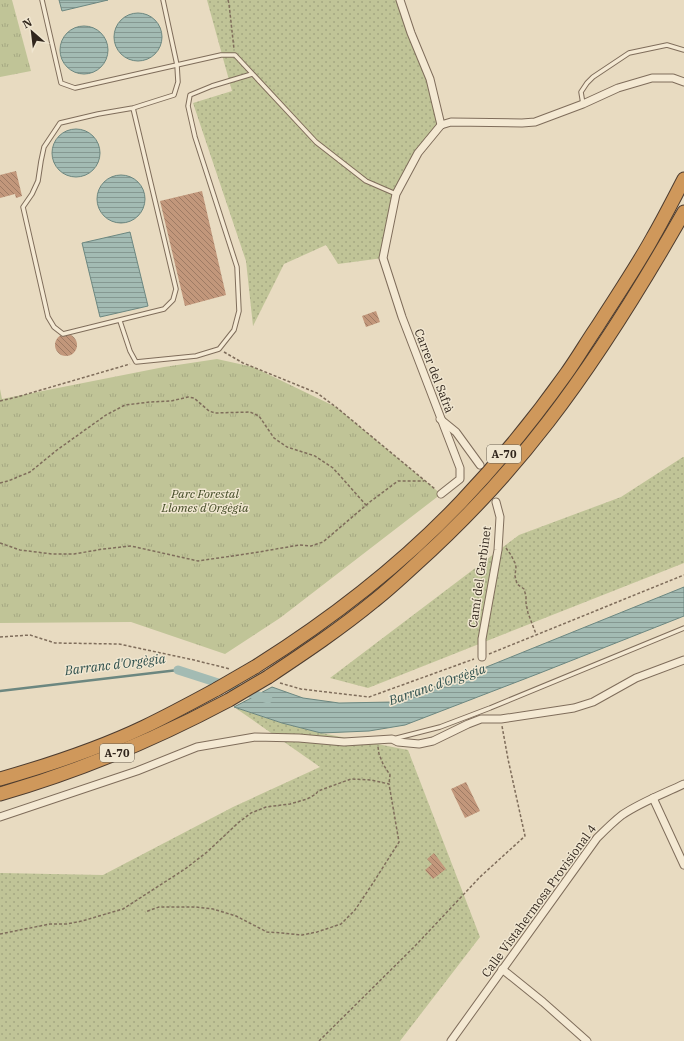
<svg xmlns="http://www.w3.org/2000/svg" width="684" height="1041" font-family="'IBM Plex Serif',serif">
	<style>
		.grass { fill: url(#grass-dots) }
		.park { fill: url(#park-tufts) }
		.water { fill: url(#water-rules); stroke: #6c8780 }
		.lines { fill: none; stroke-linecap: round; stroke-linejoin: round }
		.stream { stroke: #6c8780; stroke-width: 2.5 }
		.canal { stroke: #a3bbb3; stroke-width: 9 }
		.building { fill: url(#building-back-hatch) }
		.service-casing { stroke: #7f6d5b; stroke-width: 5.5 }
		.minor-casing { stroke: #7f6d5b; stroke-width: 9 }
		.motorway-casing { stroke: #4d3c2f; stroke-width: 15 }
		.path { stroke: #7f6d5b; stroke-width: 1.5; stroke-dasharray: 3 2; stroke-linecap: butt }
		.service { stroke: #f4e9d3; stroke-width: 3.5 }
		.minor { stroke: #f4e9d3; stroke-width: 7 }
		.motorway { stroke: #cf985b; stroke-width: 13 }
		.motorway-bridge-casing { stroke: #4d3c2f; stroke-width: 15; stroke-linecap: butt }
		.motorway-bridge { stroke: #cf985b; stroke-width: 13 }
		.labels { text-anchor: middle; stroke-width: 3; stroke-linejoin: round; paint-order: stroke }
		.shield { fill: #f0e6d0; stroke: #6a6053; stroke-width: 1 }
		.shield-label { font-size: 11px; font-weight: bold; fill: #31261d }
		.street-label { font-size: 12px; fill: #31261d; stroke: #f0e6d0 }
		.park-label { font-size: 12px; font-style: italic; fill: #434b26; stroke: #f0e6d0 }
		.water-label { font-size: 13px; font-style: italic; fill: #2e4f4c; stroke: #f0e6d0 }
	</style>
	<defs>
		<pattern id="grass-dots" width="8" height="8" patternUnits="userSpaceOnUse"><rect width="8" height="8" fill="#c0c497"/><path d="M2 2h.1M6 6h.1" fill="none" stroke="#a5a882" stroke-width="1.8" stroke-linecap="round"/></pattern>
		<pattern id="park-tufts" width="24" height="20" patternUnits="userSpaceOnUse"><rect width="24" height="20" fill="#c0c497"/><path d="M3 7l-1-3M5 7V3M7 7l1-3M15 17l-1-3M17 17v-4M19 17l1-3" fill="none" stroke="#a5a882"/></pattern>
		<pattern id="water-rules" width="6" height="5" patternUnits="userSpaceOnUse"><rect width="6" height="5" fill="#a3bbb3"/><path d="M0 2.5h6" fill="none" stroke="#859891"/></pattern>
		<pattern id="building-back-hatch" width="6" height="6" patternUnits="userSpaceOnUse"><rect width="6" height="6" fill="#c2977b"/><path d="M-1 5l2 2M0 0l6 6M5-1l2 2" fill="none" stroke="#9e7b64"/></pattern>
	</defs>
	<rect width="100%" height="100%" fill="#e8dbc1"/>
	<g class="grass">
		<polygon points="207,0 400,0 430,79 441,125 418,153 396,194 383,258 338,264 326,245 284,264 253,326 246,261 193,103 232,91"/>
		<polygon points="683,457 684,457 684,563 368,688 330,678 519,535 621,497"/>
		<polygon points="234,707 282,723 321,733 408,750 480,937 400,1041 0,1041 0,873 103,875 233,807 320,767"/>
	</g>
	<g class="park">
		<polygon points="0,0 12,0 31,71 0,77"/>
		<polygon points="217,359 253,367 336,407 441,494 280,618 225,654 131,622 0,623 0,389 2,399 164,367"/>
	</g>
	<g class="water">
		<polygon points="59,0 108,0 62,11"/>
		<circle cx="138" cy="37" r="24"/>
		<circle cx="84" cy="50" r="24"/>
		<circle cx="76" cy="153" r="24"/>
		<circle cx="121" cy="199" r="24"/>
		<polygon points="130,232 148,306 100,317 82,243"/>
		<polygon points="684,587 684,616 540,673 405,725 369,731 321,733 282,723 234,707 272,687 303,698 339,703 394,702 474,672"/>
	</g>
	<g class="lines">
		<polyline class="stream" points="0,691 178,670"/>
		<polyline class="canal" points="178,670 268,699"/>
	</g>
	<g class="building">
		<polygon points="16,171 22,196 16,198 15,194 0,198 0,175"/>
		<polygon points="202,191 226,295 185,306 160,201"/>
		<polygon points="376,311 380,322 366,327 362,316"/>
		<circle cx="66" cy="345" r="11"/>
		<polygon points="466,782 480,811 465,818 451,789"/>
		<polygon points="434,853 446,869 433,879 425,870 432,864 427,859"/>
	</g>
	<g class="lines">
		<defs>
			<g id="service">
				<polyline points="42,0 61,83 75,88 221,55 235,55 316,142 366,181 396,194"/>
				<polyline points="583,104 581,92 587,83 593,77 629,53 667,45 684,50"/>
				<polyline points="133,108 176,289 173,300 164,309 63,334 54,327 48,317 23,207 32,194 38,181 41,161 44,147 60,123 98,114 133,108 174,95 178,82 177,65 163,0"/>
				<polyline points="120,321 130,351 136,362 196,356 219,349 234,330 239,311 237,267 195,137 188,106 190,95 212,86 252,74"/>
				<polyline points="393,739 440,727 490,708 684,628"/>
			</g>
			<g id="minor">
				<polyline points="400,0 411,33 430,79 441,125"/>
				<polyline points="441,125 451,122 522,123 535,122 583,104 618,88 652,78 673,78 684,82"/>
				<polyline points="440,419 456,432 480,465"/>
				<polyline points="441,494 460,479 460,468 402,317 383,258 396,194 418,153 441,125"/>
				<polyline points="482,657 482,639 498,550 500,517 496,502"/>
				<polyline points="653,798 684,865"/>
				<polyline points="0,817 137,771 197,747 255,737 299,738 344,742 392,739 398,742 419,744 433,741 468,724 481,719 501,719 574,708 593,702 636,678 684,660"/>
				<polyline points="502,969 543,1002 587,1041"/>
				<path d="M 451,1041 L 597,838 C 605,830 613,822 622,815 C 641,802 663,794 684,784"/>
			</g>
			<g id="motorway">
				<path d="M 255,667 C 330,620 400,566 461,502 C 499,462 534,419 566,374 C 577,359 586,343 597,327 C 616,297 636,268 653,237 C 664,218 674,198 684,179"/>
				<path d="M 268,677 C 304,653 340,629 374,601 C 388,590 401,578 414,566 C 463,522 508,474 548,422 C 599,356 643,284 684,212"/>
				<path d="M 0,779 C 49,765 98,749 144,727 C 169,715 193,702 217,689"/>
				<path d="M 0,794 C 80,771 156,739 229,700"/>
			</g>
		</defs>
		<use href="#service" class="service-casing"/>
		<use href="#minor" class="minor-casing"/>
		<use href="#motorway" class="motorway-casing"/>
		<g class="path">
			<polyline points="228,0 229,4 234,49"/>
			<polyline points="224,352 243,363 317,393 336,407 435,489"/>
			<polyline points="0,401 17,397 130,364"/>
			<polyline points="0,483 8,481 30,472 57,450 106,415 125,405 150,402 171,401 188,397 194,398 209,411 215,413 250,412 259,416 274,438 287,447 315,456 333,468 366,505"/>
			<polyline points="0,543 20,550 52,554 74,554 103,549 131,546 198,561 259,552 299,545 311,546 323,542 371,501 398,481 424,481"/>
			<polyline points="506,548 511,555 515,563 516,567 515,576 517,584 524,589 526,596 526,603 528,613 536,634"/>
			<polyline points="0,637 30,635 55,643 119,644 194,660 230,669"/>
			<polyline points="489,654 684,575"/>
			<polyline points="280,683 301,689 369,697 474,659"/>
			<polyline points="378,747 379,754 383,764 390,775 389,784"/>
			<polyline points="0,934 50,924 67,924 82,921 123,909 185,869 207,852 238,823 251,813 266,807 290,804 307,799 316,794 318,791 351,779 371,780 389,784 399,842 373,883 355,910 341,924 317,932 302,935 282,933 267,932 236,916 213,909 196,907 159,907 145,912"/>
			<polyline points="319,1041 415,946 480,877 525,836 508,759 502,726"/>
		</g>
		<use href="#service" class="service"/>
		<use href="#minor" class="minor"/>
		<use href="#motorway" class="motorway"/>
		<defs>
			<g id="motorway-bridge">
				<polyline points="217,689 255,667"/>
				<polyline points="229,700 268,677"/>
			</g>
		</defs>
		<use href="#motorway-bridge" class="motorway-bridge-casing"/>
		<use href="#motorway-bridge" class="motorway-bridge"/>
	</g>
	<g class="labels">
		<g class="shield">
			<rect x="487" y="445" width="34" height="18" rx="3"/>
			<rect x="100" y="744" width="34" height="18" rx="3"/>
		</g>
		<g class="shield-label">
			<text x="504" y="458">A-70</text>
			<text x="117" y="757">A-70</text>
		</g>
		<g class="street-label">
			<text transform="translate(434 371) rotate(69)" y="4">Carrer del Safrà</text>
			<text transform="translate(480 577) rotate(-82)" y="4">Camí del Garbinet</text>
			<text transform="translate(539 901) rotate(-54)" y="4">Calle Vistahermosa Provisional 4</text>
		</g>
		<g class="park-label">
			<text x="205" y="498">Parc Forestal<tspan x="205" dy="14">Llomes d'Orgègia</tspan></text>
		</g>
		<g class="water-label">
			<text transform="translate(115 664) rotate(-7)" y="5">Barranc d'Orgègia</text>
			<text transform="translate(437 684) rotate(-19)" y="5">Barranc d'Orgègia</text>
		</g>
	</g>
	<g transform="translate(32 32) rotate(332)" stroke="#f0e6d0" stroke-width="3" paint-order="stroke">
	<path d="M0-3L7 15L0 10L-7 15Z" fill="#31261d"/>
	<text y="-6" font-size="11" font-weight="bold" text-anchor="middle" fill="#31261d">N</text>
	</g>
</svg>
